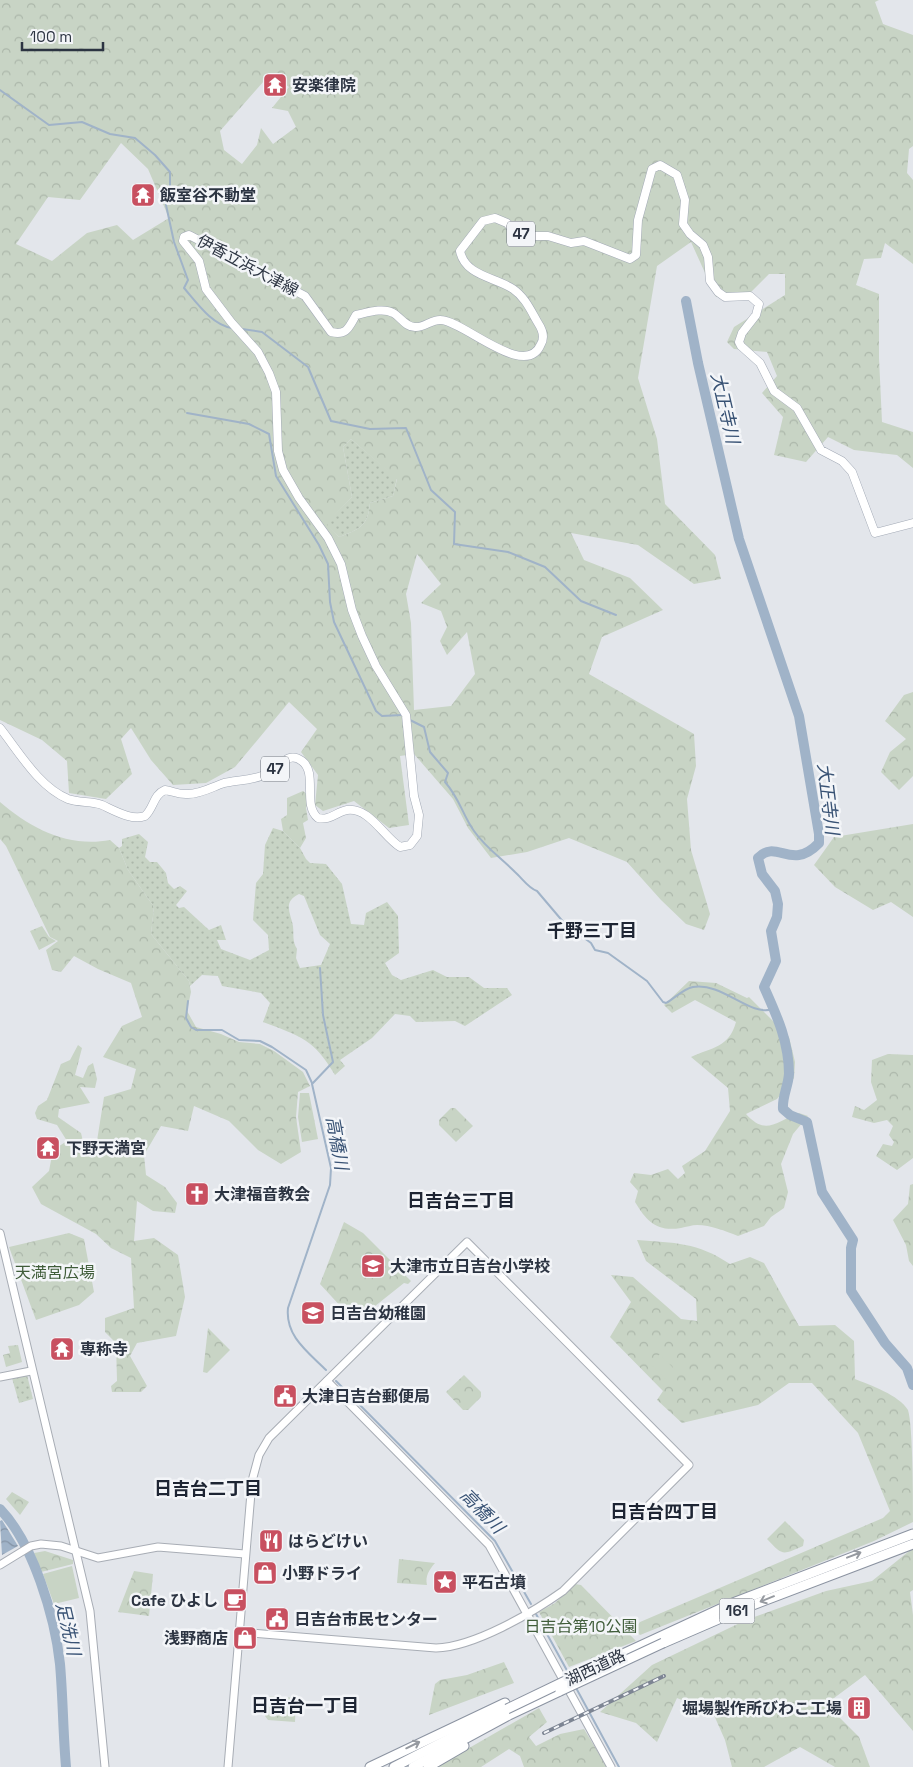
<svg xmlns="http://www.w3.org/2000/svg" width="913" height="1767" font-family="'Space Grotesk','Noto Sans JP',sans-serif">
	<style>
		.grass { fill: url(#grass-dots); fill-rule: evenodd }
		.forest { fill: url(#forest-crowns); fill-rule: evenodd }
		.pitch { fill: #c8d4c5 }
		.water { fill: url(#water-waves) }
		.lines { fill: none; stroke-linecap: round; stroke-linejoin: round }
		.stream { stroke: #a0b3c8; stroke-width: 2 }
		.river { stroke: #a0b3c8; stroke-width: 10 }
		.secondary-casing { stroke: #a8adb5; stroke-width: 9 }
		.primary-casing { stroke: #a3aab6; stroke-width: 9 }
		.highway-casing { stroke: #8b93a1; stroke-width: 11 }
		.secondary { stroke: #fff; stroke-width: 7 }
		.primary { stroke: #fff; stroke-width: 8 }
		.highway { stroke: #fff; stroke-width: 9 }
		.rail-casing { stroke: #7d8593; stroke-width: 4 }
		.rail { stroke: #f3f5f8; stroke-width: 2; stroke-dasharray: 5.5; stroke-linecap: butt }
		.highway-bridge-casing { stroke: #8b93a1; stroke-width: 11; stroke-linecap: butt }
		.highway-bridge { stroke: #fff; stroke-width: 9 }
		.oneway { stroke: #969aa0 }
		.labels { text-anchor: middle; stroke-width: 5; stroke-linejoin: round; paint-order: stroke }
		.shield { fill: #f3f5f8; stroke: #686e79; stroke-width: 1 }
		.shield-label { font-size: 15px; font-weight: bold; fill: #2c3442 }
		.poi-label { font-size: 16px; font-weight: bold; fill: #2c3442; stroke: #f3f5f8; text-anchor: start }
		.street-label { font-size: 16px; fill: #2c3442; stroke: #f3f5f8 }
		.park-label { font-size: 16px; fill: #405d3a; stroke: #f3f5f8 }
		.water-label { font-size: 18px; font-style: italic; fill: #385274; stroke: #f3f5f8 }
		.neighbourhood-label { font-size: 18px; font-weight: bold; fill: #1e2533; stroke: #f3f5f8 }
	</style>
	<defs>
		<pattern id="grass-dots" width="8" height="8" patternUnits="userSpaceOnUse" patternTransform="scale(1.25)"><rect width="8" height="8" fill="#c8d4c5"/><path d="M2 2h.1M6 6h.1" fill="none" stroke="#acb7aa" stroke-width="1.8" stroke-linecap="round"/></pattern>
		<pattern id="forest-crowns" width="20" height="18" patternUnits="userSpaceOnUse" patternTransform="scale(1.25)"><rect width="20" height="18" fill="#c8d4c5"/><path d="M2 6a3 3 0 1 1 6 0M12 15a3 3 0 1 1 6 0" fill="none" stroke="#acb7aa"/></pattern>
		<pattern id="water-waves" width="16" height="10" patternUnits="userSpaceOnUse" patternTransform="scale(1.25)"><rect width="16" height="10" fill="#a0b3c8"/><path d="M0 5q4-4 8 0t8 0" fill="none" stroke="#8392a4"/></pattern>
	</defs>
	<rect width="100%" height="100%" fill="#e3e6eb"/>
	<g class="grass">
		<path d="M 351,439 L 397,478 L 393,496 L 370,503 C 368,526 360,529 339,537 L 325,523 L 352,497 L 343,447 Z"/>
		<path d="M 273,828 L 283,831 L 300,848 L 306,859 L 310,863 L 326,864 L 342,884 L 351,924 L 364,925 L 366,913 L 387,902 L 398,916 L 399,953 L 385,963 L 392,975 L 401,980 L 433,970 L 447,977 L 469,977 L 484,988 L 507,988 L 512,995 L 465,1026 L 455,1021 L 416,1022 L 410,1016 L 395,1014 L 372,1038 L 340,1060 L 345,1066 L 335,1075 C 314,1039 300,1036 263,1022 L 270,1003 L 261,993 L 222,986 L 218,976 L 202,975 L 190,986 L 189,981 L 151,934 L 154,907 L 128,870 L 119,848 L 122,846 L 122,839 L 139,834 L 148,842 L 145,857 L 150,862 L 157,862 L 166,873 L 168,883 L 174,889 L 180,886 L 187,891 L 176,905 L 179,908 L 184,907 L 209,930 L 221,925 L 226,940 L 217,940 L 221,949 L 250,960 L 269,950 L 268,935 L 253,920 L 256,883 L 263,874 L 265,845 ZM 299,894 L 304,896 L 320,935 L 330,944 L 321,965 L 300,968 L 296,958 L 297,949 C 292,941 294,935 293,926 C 291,914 282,902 299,894 Z"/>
		<polygon points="27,1375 33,1399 19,1403 12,1378"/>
	</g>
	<g class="forest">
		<path d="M 0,0 L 879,0 L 875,2 L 883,24 L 913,35 L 913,146 L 909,149 L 907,173 L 913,180 L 913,264 L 885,243 L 881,258 L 864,259 L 856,285 L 879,294 L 879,358 L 882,422 L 913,432 L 913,468 L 897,455 L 854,450 L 828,437 L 806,462 L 774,455 L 783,417 L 762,393 L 777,376 L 767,352 L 734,349 L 727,342 L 734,327 L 785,295 L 785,274 L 769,274 L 751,292 L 716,297 L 691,242 L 657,266 L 638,378 L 657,439 L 665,504 L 715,555 L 721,579 L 694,584 L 638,545 L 571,533 L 584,560 L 630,578 L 663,610 L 602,637 L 589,674 L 694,734 L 696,766 L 687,799 L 691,850 L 710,914 L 704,930 L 686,924 L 661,900 L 627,862 L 569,838 L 527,852 L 491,858 L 468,828 L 453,799 L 414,754 L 400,756 L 409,825 L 389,828 L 354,801 L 323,811 L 315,805 L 318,775 L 301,752 L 317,729 L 289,702 L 235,767 L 206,783 L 173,785 L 151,760 L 131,728 L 121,739 L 132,774 L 106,799 L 69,793 L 67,761 L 42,740 L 0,720 ZM 274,76 L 289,87 L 272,108 L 288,111 L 296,127 L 273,144 L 261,128 L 257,145 L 242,164 L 224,150 L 220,131 L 264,81 ZM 121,143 L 148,169 L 169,218 L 133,240 L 117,225 L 87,233 L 52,261 L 16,244 L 48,197 L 80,200 ZM 351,439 L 397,479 L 393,496 L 370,503 C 368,526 360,529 339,537 L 326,523 L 352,497 L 343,447 ZM 417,554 L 441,584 L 421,603 L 441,611 L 447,627 L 440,641 L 447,655 L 467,632 L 475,674 L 451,706 L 414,710 L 411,623 L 406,594 Z"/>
		<polygon points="913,692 913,776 899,790 881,772 890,752 906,739 885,721 904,695"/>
		<polygon points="303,791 310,797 306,808 308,820 303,823 306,838 300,848 283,831 281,819 287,815 287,798"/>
		<path d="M 0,802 C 30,828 68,848 110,840 L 119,848 L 128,870 L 154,907 L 151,934 L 189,981 L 191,992 L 187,1011 L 196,1027 L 221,1034 L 239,1042 L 260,1044 L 274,1051 L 303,1072 L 310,1086 L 298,1092 L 296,1117 L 301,1152 L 281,1164 L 258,1150 L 229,1121 L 194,1106 L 188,1131 L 161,1126 L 144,1155 L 146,1175 L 165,1187 L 177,1203 L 175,1213 L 153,1211 L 137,1201 L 134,1241 L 154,1238 L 178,1255 L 185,1297 L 176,1336 L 137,1343 L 130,1356 L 147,1386 L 141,1392 L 112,1392 L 111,1386 L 117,1381 L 116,1343 L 105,1332 L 105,1318 L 134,1308 L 131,1258 L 111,1248 L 96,1234 L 41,1204 L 32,1187 L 49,1171 L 53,1150 L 67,1141 L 57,1125 L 37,1119 L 35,1113 L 38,1106 L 47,1100 L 61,1064 L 70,1060 L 78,1045 L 82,1048 L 75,1075 L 83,1078 L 88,1066 L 93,1063 L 97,1079 L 95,1088 L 80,1087 L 90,1103 L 59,1109 L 58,1117 L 81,1133 L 86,1154 L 96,1147 L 104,1097 L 131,1089 L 136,1069 L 103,1057 L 122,1026 L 142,1017 L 131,983 L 98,969 L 74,956 L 61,972 L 52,970 L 46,950 L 58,941 L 50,937 L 6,846 L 0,839 Z"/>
		<polygon points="913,824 913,917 891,902 873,910 835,887 814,865 834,837"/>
		<polygon points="42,926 49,937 56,941 39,950 30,931"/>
		<path d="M 689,981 L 716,983 L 747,998 L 749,997 L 789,1037 L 795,1062 L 794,1078 L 777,1099 L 746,1114 C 766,1136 775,1122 799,1113 L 808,1116 L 793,1134 L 781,1164 L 788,1192 L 784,1208 L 771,1217 L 764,1226 L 738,1236 C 725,1231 711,1225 697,1225 C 692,1225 686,1227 681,1228 C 657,1232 647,1222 635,1202 L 638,1191 L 630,1182 L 634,1173 L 651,1175 L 668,1169 L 678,1179 L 685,1173 L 682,1166 L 705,1151 L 730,1111 L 728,1088 L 691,1057 C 712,1047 729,1048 736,1022 L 695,1000 L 672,1013 L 664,1005 Z"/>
		<polygon points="888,1054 913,1055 913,1158 897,1170 876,1156 883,1144 892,1146 894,1142 889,1135 893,1126 887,1120 874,1123 852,1117 855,1106 864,1110 877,1100 871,1082 872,1060"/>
		<polygon points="300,1093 309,1093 318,1139 302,1142 298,1117"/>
		<polygon points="451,1108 455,1108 473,1126 456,1142 439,1125 439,1120"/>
		<polygon points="913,1184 913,1266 909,1261 906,1245 893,1220 908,1204 910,1185"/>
		<polygon points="344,1222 363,1233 411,1281 408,1284 404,1283 355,1322 320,1284"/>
		<polygon points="69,1233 84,1239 94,1292 79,1305 36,1320 9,1247"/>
		<path d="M 637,1240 C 675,1243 697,1242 730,1264 L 750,1257 L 764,1263 L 799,1326 L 835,1325 L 854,1341 L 855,1379 C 870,1385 899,1395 908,1410 C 913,1426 913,1499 913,1522 L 874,1541 L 640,1635 L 634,1629 L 640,1622 L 883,1518 L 890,1511 L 858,1433 L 812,1383 L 789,1383 L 758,1405 L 682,1423 L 657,1400 L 663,1391 L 610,1337 L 631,1302 L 611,1275 L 633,1277 L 681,1319 L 697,1321 L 696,1299 L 646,1261 Z"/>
		<polygon points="208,1328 230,1350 207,1373 203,1372"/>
		<polygon points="18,1345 22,1362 6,1367 3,1355 10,1353 8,1346"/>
		<polygon points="464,1375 481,1392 481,1397 468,1410 463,1410 446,1392"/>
		<polygon points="12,1492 29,1502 20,1515 6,1499"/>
		<path d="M 785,1521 L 804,1540 L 803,1546 C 782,1555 783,1556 767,1539 Z"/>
		<polygon points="913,1548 913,1590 910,1592 913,1615 913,1731 865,1675 826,1704 859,1737 870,1767 835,1767 800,1747 764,1767 732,1767 725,1740 713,1713 677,1698 657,1742 636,1723 600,1712 652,1665 746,1620 826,1591 872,1581"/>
		<polygon points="45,1551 73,1560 73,1564 41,1572 34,1553"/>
		<path d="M 399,1559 L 435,1563 C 429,1570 425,1576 427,1585 L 397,1583 Z"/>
		<polygon points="134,1571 153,1574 149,1616 118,1612"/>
		<polygon points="575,1584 581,1585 636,1641 569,1667 539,1612 555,1603"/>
		<polygon points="504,1662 514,1683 429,1715 435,1684 440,1680 467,1675"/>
		<polygon points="270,1696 296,1698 295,1722 268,1720 265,1716 267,1699"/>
		<polygon points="539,1708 547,1722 529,1737 536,1746 560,1734 584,1729 607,1767 524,1767 520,1756 509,1749 481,1767 436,1767"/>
	</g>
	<g class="pitch">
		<polygon points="660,1354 677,1372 668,1381 650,1364"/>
		<polygon points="72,1566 79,1598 54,1604 43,1574"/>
	</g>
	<polygon class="water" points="2,1520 18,1546 2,1555 0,1521"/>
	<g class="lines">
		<g class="stream">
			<path d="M 0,90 L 49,125 L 82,122 L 110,134 L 135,138 L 155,155 L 170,172 L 170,190 L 166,205 L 174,242 L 188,280 L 184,288 C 197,303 212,325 232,328"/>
			<polyline points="242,329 262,332 308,367 331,421 370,429 406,428 431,490 455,512 454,544 508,552 545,567 581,601 616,615"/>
			<polyline points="187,413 249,424 269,434 276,476 319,545 328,564 330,602 334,622 376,711 382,716 402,715"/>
			<path d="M 408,719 L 424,727 L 430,752 L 448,773 L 445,782 C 460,799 462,814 474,831 C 485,847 501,858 515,872 C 522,878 528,888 537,891 L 565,924 L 591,943 L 595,950 L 608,953 L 647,981 L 663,1002 L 666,1003 C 675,998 683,989 693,987 C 723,982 749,1017 773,1009"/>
			<path d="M 320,968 L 323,1015 L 333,1062 L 312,1084 L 331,1168 L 330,1185 L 288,1308 C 285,1336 308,1352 326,1370"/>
			<polyline points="188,1001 186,1018 191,1027 196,1030 222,1030 239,1040 260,1041 272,1047 306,1070 312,1083"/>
			<polyline points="336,1381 495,1541 531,1604"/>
			<polyline points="536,1614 570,1676"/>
			<polyline points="575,1686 619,1767"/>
		</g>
		<g class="river">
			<path d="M 686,301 L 698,363 L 739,539 L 799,716 L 819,834 L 819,843 C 791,872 777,838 758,858 L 762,874 L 775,891 L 778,904 L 777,917 L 771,931 L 776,961 L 764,987 C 777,1016 789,1042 789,1074 C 788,1087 782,1097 783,1109 L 790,1115 L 807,1122 L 822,1192 L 853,1240 L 851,1248 L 851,1291 L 885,1343 L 907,1368 L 913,1385"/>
			<path d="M 0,1509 C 33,1543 55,1617 60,1664 C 63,1698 63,1733 66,1767"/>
		</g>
		<defs>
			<g id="secondary">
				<polyline points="0,1233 90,1611 105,1767"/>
				<polyline points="0,1377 31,1371"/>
				<polyline points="327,1381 489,1545 611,1767"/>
				<polyline points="0,1565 31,1546 41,1544 61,1546 98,1558 158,1547 245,1554"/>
				<path d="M 228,1767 L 252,1481 L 259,1455 L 269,1438 L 467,1242 L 689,1465 L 563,1591 C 532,1613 474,1647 436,1648 L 239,1632"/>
			</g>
			<path id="primary" d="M 0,728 C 19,752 39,787 68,799 C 79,803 92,801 102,805 C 115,811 132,821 145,816 C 154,808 153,795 165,790 C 173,791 179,795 188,794 C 201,794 212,787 224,783 C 239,780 256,780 269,773 C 281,768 287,750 302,761 C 318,773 302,805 318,818 C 330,821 336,812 347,810 C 369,807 383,836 400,847 L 410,845 L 417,836 L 419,815 L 414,796 L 406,715 L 376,666 L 362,636 L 352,610 L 341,564 L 328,538 L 299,498 L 283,470 L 278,451 L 276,392 L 269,373 L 258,352 L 231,322 L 206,289 L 199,261 L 183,241 L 184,237 L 189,235 L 305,296 L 331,332 C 347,336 349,327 356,315 C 366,313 383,307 393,313 C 401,317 405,327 415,327 C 424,328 432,319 441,320 C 464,321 526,381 541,344 C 545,337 542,329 538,323 C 531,311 525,297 513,289 C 495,277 465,276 460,251 L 483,221 L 495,218 L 507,223 L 515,232 L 526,236 L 548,236 L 571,243 L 584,241 L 630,259 L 636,255 L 638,220 L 652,169 L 660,165 L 677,175 L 685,200 L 683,224 L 690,234 L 703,245 L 708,257 L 710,281 L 718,292 L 725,297 L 750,296 L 759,304 L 756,315 L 742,333 L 739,342 L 741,346 L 760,363 L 774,391 L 797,408 L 821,450 L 842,461 L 852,472 L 875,533 L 913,523"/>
			<g id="highway">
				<polyline points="663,1643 737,1611 913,1544"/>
				<polyline points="586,1671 733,1603 913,1534"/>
				<polyline points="370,1767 505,1703"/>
				<polyline points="394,1767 507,1709"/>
				<polyline points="413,1767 509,1715 560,1691"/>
				<polyline points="428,1767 464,1746"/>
			</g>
		</defs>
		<use href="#secondary" class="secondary-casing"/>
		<use href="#primary" class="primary-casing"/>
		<use href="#highway" class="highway-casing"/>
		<use href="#secondary" class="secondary"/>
		<use href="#primary" class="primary"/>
		<use href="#highway" class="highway"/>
		<defs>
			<polyline id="rail" points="544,1733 664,1676"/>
		</defs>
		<use href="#rail" class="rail-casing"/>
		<use href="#rail" class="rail"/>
		<defs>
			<g id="highway-bridge">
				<polyline points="560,1691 663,1643"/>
				<polyline points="507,1709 586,1671"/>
			</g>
		</defs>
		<use href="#highway-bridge" class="highway-bridge-casing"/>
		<use href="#highway-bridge" class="highway-bridge"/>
	</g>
	<defs><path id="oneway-shaft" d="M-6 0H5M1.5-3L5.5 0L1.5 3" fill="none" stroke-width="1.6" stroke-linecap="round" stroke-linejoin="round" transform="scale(1.25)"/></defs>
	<g class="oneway">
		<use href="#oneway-shaft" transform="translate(854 1555) rotate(-21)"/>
		<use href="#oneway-shaft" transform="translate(767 1599) rotate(158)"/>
		<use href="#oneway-shaft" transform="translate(413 1745) rotate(-26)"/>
	</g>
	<defs>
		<symbol id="temple-square" viewBox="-11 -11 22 22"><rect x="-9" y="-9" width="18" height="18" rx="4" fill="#c85060" stroke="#f3f5f8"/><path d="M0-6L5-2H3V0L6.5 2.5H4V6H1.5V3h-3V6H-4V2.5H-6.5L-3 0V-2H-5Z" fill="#fff"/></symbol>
		<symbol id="church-square" viewBox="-11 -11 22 22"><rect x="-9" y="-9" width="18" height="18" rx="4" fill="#c85060" stroke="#f3f5f8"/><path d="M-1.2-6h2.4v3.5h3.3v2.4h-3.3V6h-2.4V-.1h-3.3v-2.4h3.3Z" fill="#fff"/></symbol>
		<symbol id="school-square" viewBox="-11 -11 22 22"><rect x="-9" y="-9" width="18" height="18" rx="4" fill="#c85060" stroke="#f3f5f8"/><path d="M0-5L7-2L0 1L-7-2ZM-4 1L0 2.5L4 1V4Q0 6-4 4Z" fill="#fff"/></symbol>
		<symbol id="civic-square" viewBox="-11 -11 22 22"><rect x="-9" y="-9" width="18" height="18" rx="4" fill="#c85060" stroke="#f3f5f8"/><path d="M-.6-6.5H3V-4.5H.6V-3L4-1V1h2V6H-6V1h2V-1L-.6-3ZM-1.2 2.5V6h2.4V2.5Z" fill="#fff"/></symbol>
		<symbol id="restaurant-square" viewBox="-11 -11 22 22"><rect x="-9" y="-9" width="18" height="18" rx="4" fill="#c85060" stroke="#f3f5f8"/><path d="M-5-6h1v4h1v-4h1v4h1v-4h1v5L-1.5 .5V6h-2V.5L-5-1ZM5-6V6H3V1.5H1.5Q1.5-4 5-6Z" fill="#fff"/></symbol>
		<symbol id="shop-square" viewBox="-11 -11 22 22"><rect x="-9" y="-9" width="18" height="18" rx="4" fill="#c85060" stroke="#f3f5f8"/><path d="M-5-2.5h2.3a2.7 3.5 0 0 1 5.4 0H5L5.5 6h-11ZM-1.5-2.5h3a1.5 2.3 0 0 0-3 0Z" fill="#fff"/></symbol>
		<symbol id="sight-square" viewBox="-11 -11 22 22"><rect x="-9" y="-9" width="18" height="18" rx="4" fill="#c85060" stroke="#f3f5f8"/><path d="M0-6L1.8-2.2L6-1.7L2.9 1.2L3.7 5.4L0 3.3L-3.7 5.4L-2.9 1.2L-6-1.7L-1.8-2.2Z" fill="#fff"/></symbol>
		<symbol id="cafe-square" viewBox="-11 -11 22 22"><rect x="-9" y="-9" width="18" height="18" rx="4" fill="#c85060" stroke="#f3f5f8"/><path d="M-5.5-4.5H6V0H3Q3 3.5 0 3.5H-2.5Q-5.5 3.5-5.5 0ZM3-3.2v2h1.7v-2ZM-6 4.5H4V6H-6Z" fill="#fff"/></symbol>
		<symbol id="building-square" viewBox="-11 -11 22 22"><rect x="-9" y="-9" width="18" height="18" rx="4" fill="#c85060" stroke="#f3f5f8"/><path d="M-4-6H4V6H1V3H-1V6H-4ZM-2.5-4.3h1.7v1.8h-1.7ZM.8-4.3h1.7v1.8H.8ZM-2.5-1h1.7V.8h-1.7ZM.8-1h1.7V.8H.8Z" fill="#fff"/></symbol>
	</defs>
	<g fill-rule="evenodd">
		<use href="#temple-square" x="261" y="71" width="28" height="28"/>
		<use href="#temple-square" x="129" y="181" width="28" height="28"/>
		<use href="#temple-square" x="34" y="1134" width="28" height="28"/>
		<use href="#church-square" x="183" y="1180" width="28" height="28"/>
		<use href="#school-square" x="359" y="1252" width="28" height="28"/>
		<use href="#school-square" x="299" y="1299" width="28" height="28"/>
		<use href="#temple-square" x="48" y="1335" width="28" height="28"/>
		<use href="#civic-square" x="271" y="1382" width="28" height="28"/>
		<use href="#restaurant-square" x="257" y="1527" width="28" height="28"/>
		<use href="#shop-square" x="251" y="1559" width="28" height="28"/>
		<use href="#sight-square" x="431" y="1568" width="28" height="28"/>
		<use href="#cafe-square" x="221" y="1586" width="28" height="28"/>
		<use href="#civic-square" x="263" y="1605" width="28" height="28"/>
		<use href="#shop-square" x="231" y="1624" width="28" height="28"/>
		<use href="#building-square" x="845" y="1694" width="28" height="28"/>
	</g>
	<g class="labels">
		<g class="shield">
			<rect x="507" y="221.5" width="28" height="25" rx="4"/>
			<rect x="261" y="756.5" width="28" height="25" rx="4"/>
			<rect x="719.5" y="1598.5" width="35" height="25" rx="4"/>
		</g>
		<g class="shield-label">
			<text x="521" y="239">47</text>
			<text x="275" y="774">47</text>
			<text x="737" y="1616">161</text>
		</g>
		<g class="poi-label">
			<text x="292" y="91">安楽律院</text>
			<text x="160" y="201">飯室谷不動堂</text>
			<text x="66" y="1154">下野天満宮</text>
			<text x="214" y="1200">大津福音教会</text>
			<text x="390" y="1272">大津市立日吉台小学校</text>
			<text x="330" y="1319">日吉台幼稚園</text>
			<text x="80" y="1355">専称寺</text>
			<text x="302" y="1402">大津日吉台郵便局</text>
			<text x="288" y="1547">はらどけい</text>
			<text x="282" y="1579">小野ドライ</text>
			<text x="462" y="1588">平石古墳</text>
			<text x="218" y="1606" text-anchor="end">Cafe ひよし</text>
			<text x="294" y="1625">日吉台市民センター</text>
			<text x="228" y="1644" text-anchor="end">浅野商店</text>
			<text x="842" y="1714" text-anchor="end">堀場製作所びわこ工場</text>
		</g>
		<g class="street-label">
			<text transform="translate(248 265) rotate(28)" y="6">伊香立浜大津線</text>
			<text transform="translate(595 1667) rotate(-25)" y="6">湖西道路</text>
		</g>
		<g class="park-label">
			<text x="55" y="1278">天満宮広場</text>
			<text x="581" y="1632">日吉台第10公園</text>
		</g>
		<g class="water-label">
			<text transform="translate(725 408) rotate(77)" y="6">大正寺川</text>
			<text transform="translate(828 799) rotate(83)" y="6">大正寺川</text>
			<text transform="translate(337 1143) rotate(80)" y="6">高橋川</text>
			<text transform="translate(482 1511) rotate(46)" y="6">高橋川</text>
			<text transform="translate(68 1629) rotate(77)" y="6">足洗川</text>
		</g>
		<g class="neighbourhood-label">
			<text x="592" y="937">千野三丁目</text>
			<text x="461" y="1207">日吉台三丁目</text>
			<text x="208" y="1495">日吉台二丁目</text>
			<text x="664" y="1518">日吉台四丁目</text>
			<text x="305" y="1712">日吉台一丁目</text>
		</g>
	</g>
	<path d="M22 42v8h81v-8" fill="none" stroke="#2c3442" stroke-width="2.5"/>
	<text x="30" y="42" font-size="15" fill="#2c3442" stroke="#f3f5f8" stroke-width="4" paint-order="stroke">100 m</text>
</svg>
